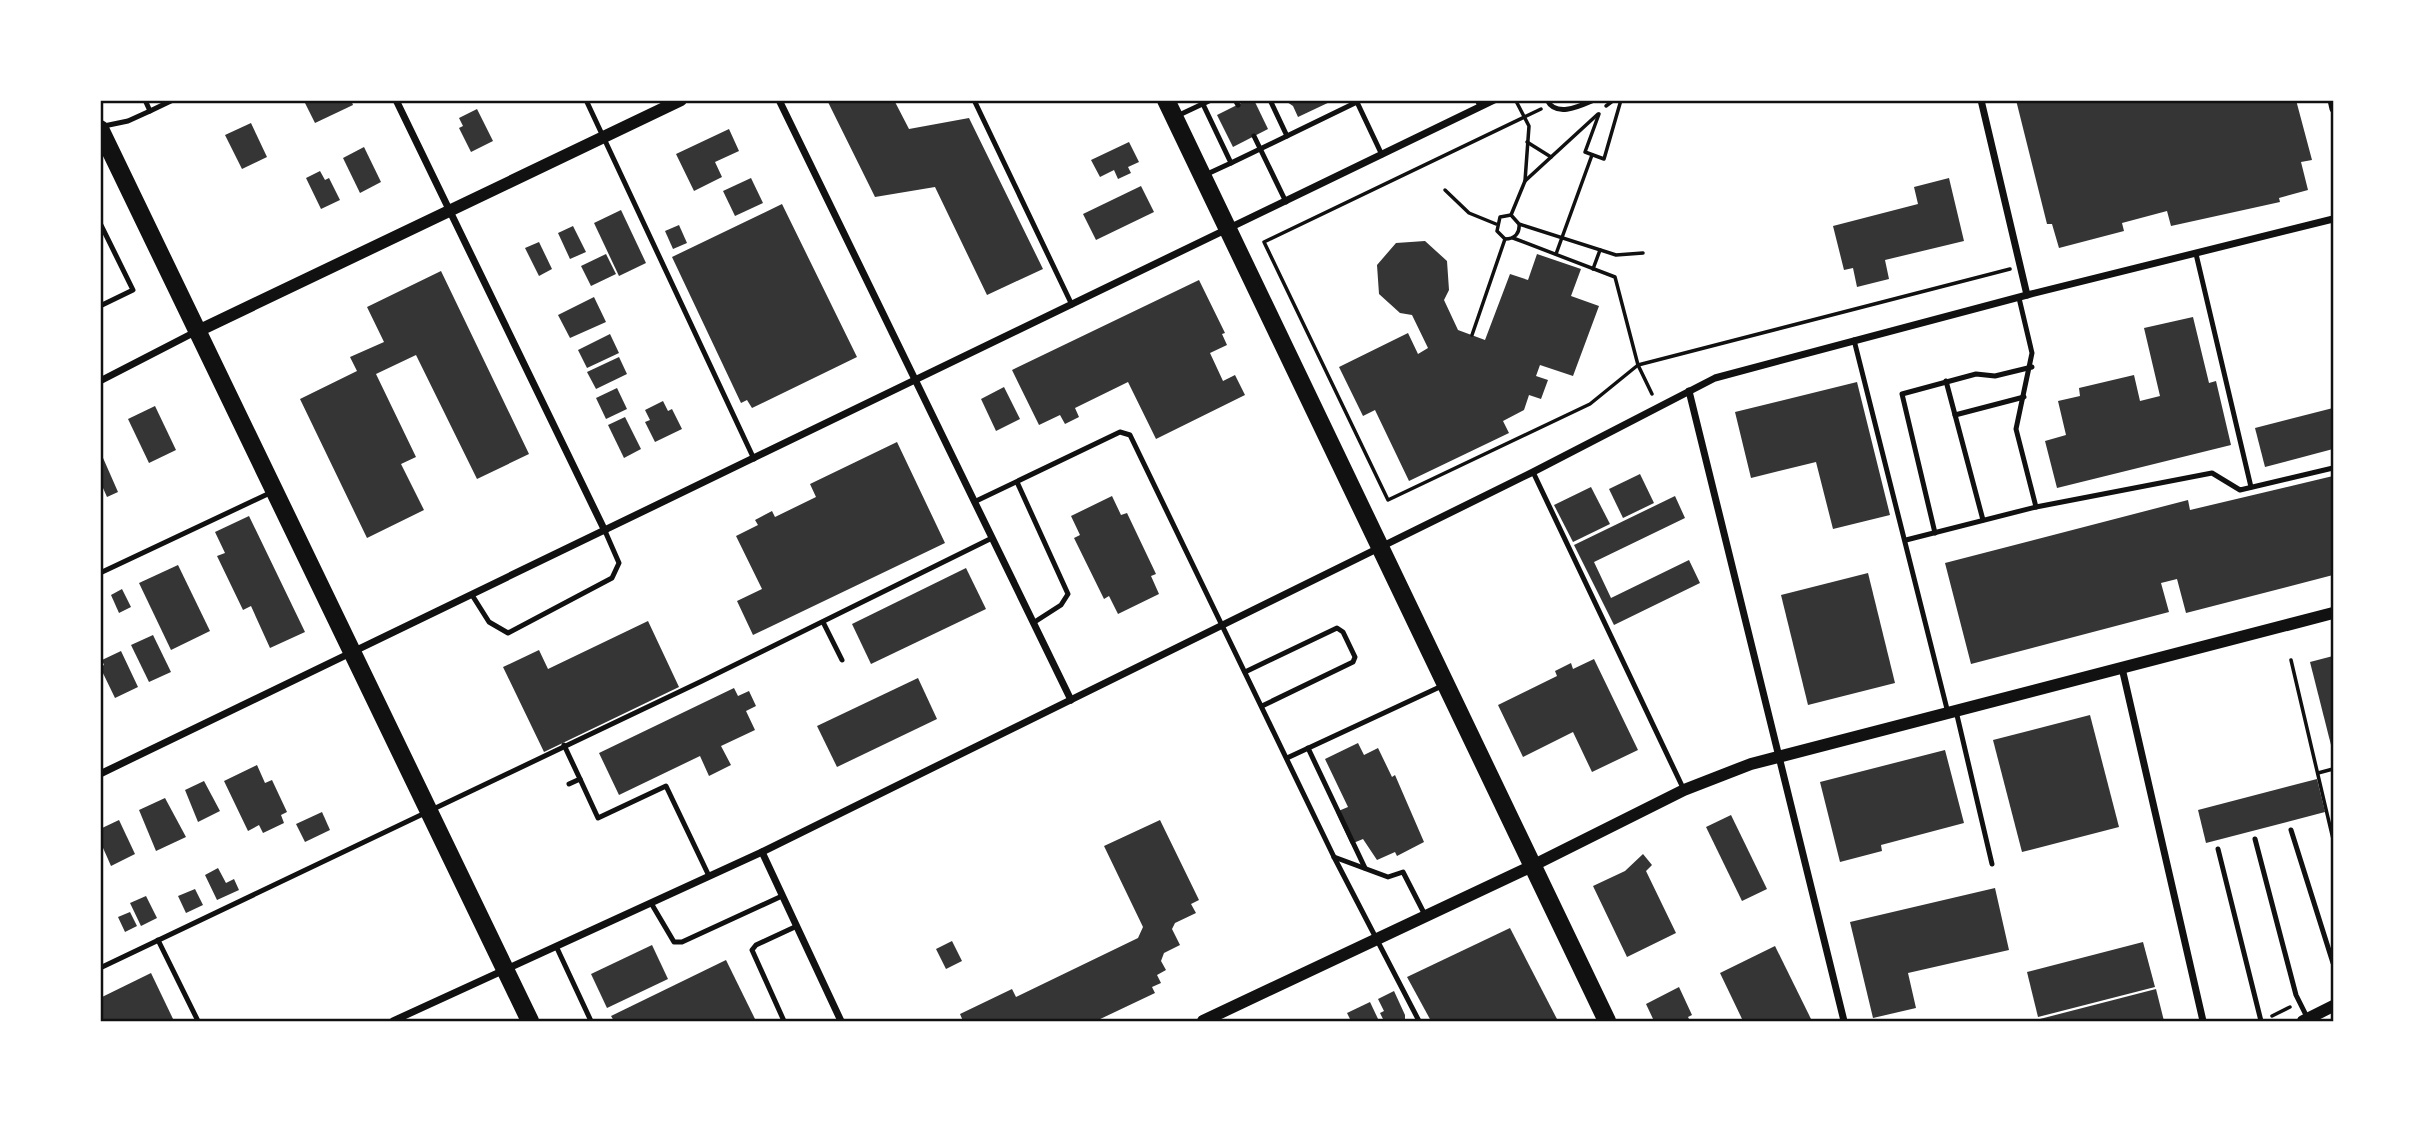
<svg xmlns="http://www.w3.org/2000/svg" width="2433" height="1121" font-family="Bitter,serif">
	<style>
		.building { fill: #353535 }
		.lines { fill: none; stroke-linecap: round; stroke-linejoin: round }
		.path { stroke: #111; stroke-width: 3.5 }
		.service { stroke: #111; stroke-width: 5 }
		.minor { stroke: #111; stroke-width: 7 }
		.tertiary { stroke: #111; stroke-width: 12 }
		.primary { stroke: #111; stroke-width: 18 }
		.neatline { fill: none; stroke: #111; stroke-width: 2.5 }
	</style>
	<rect width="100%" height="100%" fill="#fff"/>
	<g class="building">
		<polygon points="312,100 351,100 353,105 315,123 305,103"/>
		<polygon points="827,100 894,100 909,129 969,118 1043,269 987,295 935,187 875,197"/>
		<polygon points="1247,100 1254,100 1268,129 1233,147 1217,115"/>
		<polygon points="1284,100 1334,100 1298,117 1293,106"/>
		<polygon points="2016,100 2296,100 2312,160 2301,162 2308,190 2279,198 2280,202 2171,226 2167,211 2122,223 2124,231 2059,248 2052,224 2047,224"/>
		<polygon points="477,109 493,141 471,152 459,128 463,126 459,118"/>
		<polygon points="251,123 267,157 242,169 225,135"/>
		<polygon points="729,129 739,151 715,162 722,177 694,191 676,154"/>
		<polygon points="1129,142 1139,162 1128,167 1131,173 1118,179 1114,170 1100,177 1091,160"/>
		<polygon points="364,147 381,182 360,193 343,158"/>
		<polygon points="320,171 325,180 329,178 340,200 321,209 306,178"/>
		<polygon points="751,178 763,203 735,216 723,191"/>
		<polygon points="1949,178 1964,241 1885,260 1889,279 1857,287 1853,268 1844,270 1833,226 1918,204 1914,187"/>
		<polygon points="1141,186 1154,212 1096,240 1083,214"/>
		<polygon points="782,204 857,357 752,408 747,400 741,403 672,257"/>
		<polygon points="621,210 646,263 619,276 594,223"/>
		<polygon points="679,225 687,243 673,249 665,231"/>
		<polygon points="573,226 586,252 570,259 558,233"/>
		<polygon points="1425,241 1447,261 1449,290 1444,300 1458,330 1485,340 1510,274 1528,280 1537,254 1581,269 1571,296 1599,306 1573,376 1540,365 1536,376 1548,380 1541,399 1529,395 1524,410 1503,421 1509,433 1409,481 1375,410 1363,416 1339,367 1408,333 1418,354 1428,348 1412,315 1400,313 1379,294 1377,265 1396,243"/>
		<polygon points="539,242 552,269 539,276 525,248"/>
		<polygon points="606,254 616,274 591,286 581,266"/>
		<polygon points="441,271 529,454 477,479 416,355 376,374 416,457 401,464 424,510 367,538 300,399 357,371 350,357 384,342 367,307"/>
		<polygon points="1199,280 1225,333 1222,334 1227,345 1210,353 1223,381 1235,375 1245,395 1156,439 1128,382 1075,408 1079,417 1065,424 1060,415 1039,425 1012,370"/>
		<polygon points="594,297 606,322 570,338 558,315"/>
		<polygon points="2193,317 2209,383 2216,381 2231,445 2057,488 2045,441 2066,435 2058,401 2080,396 2079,388 2134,375 2140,401 2160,396 2144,328"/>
		<polygon points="610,334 619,353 587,368 578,350"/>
		<polygon points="619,357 627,374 596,389 587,372"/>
		<polygon points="1857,382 1890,515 1833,529 1816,462 1751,478 1735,412"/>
		<polygon points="1004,387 1020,419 996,431 981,399"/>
		<polygon points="617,388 627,409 606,419 596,398"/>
		<polygon points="663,401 668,411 672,409 682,429 655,442 645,422 650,420 645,410"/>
		<polygon points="155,406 176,450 149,463 128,419"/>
		<polygon points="2333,408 2333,449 2265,467 2255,428"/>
		<polygon points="625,417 641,449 624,458 608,425"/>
		<polygon points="897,442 945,543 753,635 737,601 762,589 736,536 758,525 755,520 772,511 775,517 816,497 810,484"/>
		<polygon points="100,451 118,492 107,497 103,488 100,489"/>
		<polygon points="1640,474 1654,503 1623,518 1609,489"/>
		<polygon points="2333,476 2333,575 2186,613 2177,579 2161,583 2169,612 1971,664 1945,563 2188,500 2190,510"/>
		<polygon points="1591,487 1610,524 1573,542 1554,505"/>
		<polygon points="1112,496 1121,515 1127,513 1156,574 1151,576 1159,594 1118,614 1109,596 1104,599 1074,538 1080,535 1071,516"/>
		<polygon points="1675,496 1685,518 1594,562 1611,598 1689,560 1700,583 1614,625 1574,545"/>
		<polygon points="249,516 305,632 270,648 251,606 243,610 217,556 225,553 215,532"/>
		<polygon points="178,565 210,631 171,650 139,583"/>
		<polygon points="966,568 986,609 871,664 852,624"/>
		<polygon points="1868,573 1895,683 1808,705 1781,595"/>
		<polygon points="122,589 131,607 119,613 111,595"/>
		<polygon points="648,621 679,687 544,752 503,667 539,650 548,669"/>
		<polygon points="153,635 171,672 149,682 131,645"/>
		<polygon points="121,651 138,687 115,698 100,667 104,665 102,660"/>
		<polygon points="2333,656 2333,749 2332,749 2310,662"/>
		<polygon points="1594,659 1638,750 1592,772 1573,732 1523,757 1498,705 1557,676 1555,671 1571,663 1573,669"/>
		<polygon points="918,678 937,719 837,767 817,726"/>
		<polygon points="734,688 738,696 749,691 756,706 746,711 755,730 721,746 731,765 709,776 700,756 619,795 599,753"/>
		<polygon points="2090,715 2119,827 2022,852 1993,740"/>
		<polygon points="1358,743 1364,755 1378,748 1392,777 1395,775 1424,842 1397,856 1395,852 1377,860 1363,839 1351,844 1336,812 1348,807 1325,759"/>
		<polygon points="1945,750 1964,823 1881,845 1882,851 1840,862 1820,782"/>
		<polygon points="257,765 265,783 272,780 287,812 281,815 284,823 263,833 259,825 248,831 224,781"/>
		<polygon points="2317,779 2325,812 2206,843 2198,810"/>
		<polygon points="204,781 220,811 198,822 185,790"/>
		<polygon points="165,798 186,837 156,851 139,810"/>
		<polygon points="322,812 330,830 305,842 296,824"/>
		<polygon points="1731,815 1767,889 1742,901 1706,827"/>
		<polygon points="119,820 135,854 111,866 100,841 100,829"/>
		<polygon points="1160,820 1199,900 1191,904 1196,913 1175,923 1172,929 1180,945 1164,953 1161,961 1166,970 1157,975 1161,983 1152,987 1155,993 1096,1021 963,1021 960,1014 1012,989 1016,997 1138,938 1143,927 1104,846"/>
		<polygon points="1643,854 1652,865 1646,871 1676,933 1627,957 1593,886 1625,871"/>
		<polygon points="218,868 226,883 234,879 239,890 217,900 205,875"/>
		<polygon points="1995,888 2009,950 1908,973 1916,1008 1873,1018 1850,922"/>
		<polygon points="195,889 203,905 186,913 178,896"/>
		<polygon points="146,896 157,918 141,926 130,903"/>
		<polygon points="130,912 137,926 125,932 118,917"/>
		<polygon points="1510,928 1558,1021 1431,1021 1407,977"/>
		<polygon points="952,941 962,961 946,969 936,949"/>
		<polygon points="2143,942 2155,987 2038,1017 2027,972"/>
		<polygon points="652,945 668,979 607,1008 591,974"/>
		<polygon points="1775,946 1812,1021 1743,1021 1720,973"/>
		<polygon points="726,960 756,1021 614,1021 611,1016"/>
		<polygon points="151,973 174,1021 100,1021 100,998"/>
		<polygon points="1679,987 1692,1015 1688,1017 1690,1021 1654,1021 1646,1004"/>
		<polygon points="2156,989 2164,1021 2036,1021 2036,1020"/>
		<polygon points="1394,991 1405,1015 1405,1021 1384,1021 1380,1013 1384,1011 1378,999"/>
		<polygon points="1370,1002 1379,1021 1351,1021 1347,1013"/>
	</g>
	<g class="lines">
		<g class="path">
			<polyline points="1606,106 1614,100"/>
			<polyline points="1541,109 1264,242 1388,500 1590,404 1638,365 2010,269"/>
			<polyline points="1599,114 1585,152 1604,159 1621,100"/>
			<polyline points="1527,142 1551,157"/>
			<polyline points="1525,181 1598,114"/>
			<polyline points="1445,190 1469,213 1496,224"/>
			<polyline points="1511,215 1525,181 1529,126 1516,101"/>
			<path d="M 1519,224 C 1520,233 1515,239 1505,239 L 1497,231 L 1500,217 L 1511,215 L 1519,224 L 1616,255 L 1643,253"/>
			<polyline points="1513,238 1615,277 1638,365 1652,394"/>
			<polyline points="1556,254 1592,155"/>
			<polyline points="1593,269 1600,250"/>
			<polyline points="1472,335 1505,239"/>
			<polyline points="2291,660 2333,839"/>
			<polyline points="2318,773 2333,769"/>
			<polyline points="2272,1016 2290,1007"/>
		</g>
		<g class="service">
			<polyline points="145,100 150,111 173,100"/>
			<polyline points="586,100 754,459"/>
			<polyline points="974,100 1072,305"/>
			<polyline points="1201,100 1231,163 1205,175"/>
			<polyline points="1235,100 1238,105"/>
			<polyline points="1270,100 1287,136 1357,102"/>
			<polyline points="1356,100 1382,155"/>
			<polyline points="1477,100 1480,106"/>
			<path d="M 1547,100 C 1556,118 1580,106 1594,100"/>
			<polyline points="1177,116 1211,100"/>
			<polyline points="104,126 128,121 150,111"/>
			<polyline points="1254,136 1286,202"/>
			<polyline points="1231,163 1287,136"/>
			<polyline points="100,223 133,290 100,306"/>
			<polyline points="2196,254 2251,487"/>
			<polyline points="2019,298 2032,353 2016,429 2036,507"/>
			<polyline points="1854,340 1948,713"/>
			<polyline points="1946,381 1983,520"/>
			<polyline points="1955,415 2024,397"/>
			<polyline points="1533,472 1684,790"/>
			<polyline points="1017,482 1068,594 1061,605 1033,623"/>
			<polyline points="974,502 1120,432 1130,435 1334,857 1419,1021"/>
			<polyline points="1935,533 1902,394 1976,374 1995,376 2032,367"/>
			<polyline points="1906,540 2036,507 2212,473 2240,490 2333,468"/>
			<polyline points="100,573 272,492"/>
			<polyline points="472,595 489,622 508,633 612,578 619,563 605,531"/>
			<polyline points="823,622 842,660"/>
			<polyline points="1245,672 1337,628 1343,632 1355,657 1353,662 1262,706"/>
			<polyline points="1956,711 1992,864"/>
			<polyline points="564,745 580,779 569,784"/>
			<polyline points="1308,748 1365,868"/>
			<polyline points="1287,758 1444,685"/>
			<polyline points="580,779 598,818 666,786 709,876"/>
			<polyline points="2291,830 2333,963"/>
			<polyline points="2255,839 2296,995 2307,1017"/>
			<polyline points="2218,849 2261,1021"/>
			<polyline points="1334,857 1388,877 1403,872 1425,915"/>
			<polyline points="651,903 674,942 682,942 782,896"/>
			<polyline points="158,940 198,1021"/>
			<polyline points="556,946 591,1021"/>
			<polyline points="100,968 702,681 992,538"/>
			<polyline points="784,1021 752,950 756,945 797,926"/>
		</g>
		<g class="minor">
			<polyline points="396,100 605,531"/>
			<polyline points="779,100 1071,700"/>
			<polyline points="1981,100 2027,295"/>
			<polyline points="2331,100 2333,109"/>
			<polyline points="100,381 197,331"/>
			<polyline points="1689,391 1844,1021"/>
			<polyline points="2122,668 2203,1021"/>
			<polyline points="100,774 1494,100"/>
			<polyline points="762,852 841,1021"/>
			<polyline points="393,1021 762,852 1533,472 1715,378 2027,295 2333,219"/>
		</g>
		<g class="tertiary">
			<polyline points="198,331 681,100"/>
			<polyline points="1203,1021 1532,866 1684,790 1751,764 2333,613"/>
			<polyline points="2303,1021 2333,1006"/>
		</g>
		<g class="primary">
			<polyline points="1166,100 1607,1021"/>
			<polyline points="100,129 530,1021"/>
		</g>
	</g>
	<rect width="2433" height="1121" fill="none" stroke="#ffffff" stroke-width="203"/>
	<rect x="102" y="102" width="2230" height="918" class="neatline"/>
</svg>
